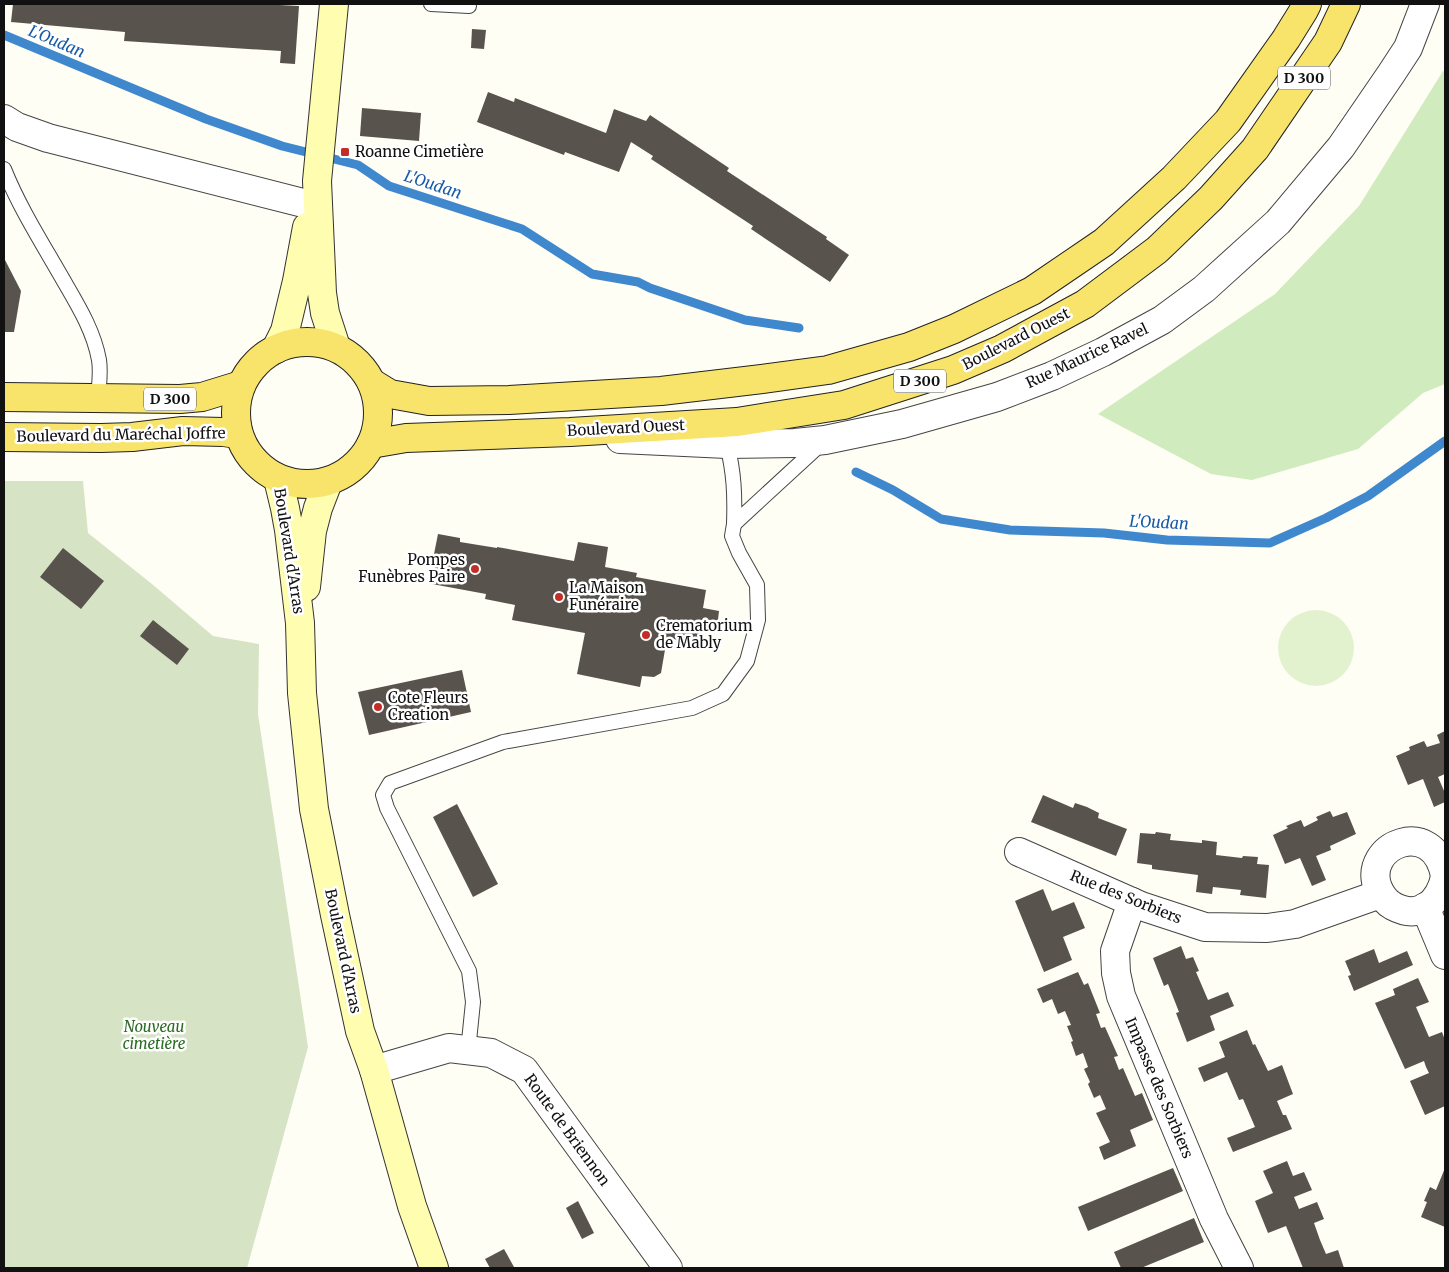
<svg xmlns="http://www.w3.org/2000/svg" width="1449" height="1272" font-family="Merriweather,serif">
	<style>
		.green { fill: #d0ebbd }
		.cemetery { fill: #d6e3c4 }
		.pitch { fill: #e2f2cf }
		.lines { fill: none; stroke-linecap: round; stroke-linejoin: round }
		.stream { stroke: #3f88ce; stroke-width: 9 }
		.building { fill: #59534d }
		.lane-casing { stroke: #444; stroke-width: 16 }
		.street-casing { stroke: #444; stroke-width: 30 }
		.secondary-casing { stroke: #333; stroke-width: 30 }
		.primary-casing { stroke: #222; stroke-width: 30 }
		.lane { stroke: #fff; stroke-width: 14 }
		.street { stroke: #fff; stroke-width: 28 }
		.secondary { stroke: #fffdb0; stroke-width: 28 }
		.primary { stroke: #f8e36b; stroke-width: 28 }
		.poi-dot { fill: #c22e27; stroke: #fff; stroke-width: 2 }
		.labels { text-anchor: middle; stroke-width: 5; stroke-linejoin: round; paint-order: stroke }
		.shield { fill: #fff; stroke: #585858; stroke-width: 1 }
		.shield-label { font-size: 14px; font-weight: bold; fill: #111 }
		.poi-label { font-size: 15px; fill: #111; stroke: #fff; text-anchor: start }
		.street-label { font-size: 15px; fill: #111; stroke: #fff }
		.park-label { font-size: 15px; font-style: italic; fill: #286a1f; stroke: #fff }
		.water-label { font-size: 16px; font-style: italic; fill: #185aa4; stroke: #fff }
	</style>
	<rect width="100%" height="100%" fill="#fffef4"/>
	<polygon class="green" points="1443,71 1445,71 1445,384 1423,393 1358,449 1252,480 1211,474 1098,414 1275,294 1359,206"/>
	<polygon class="cemetery" points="4,481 83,481 88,533 152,584 213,636 259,644 258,714 308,1047 247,1268 4,1268"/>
	<circle class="pitch" cx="1316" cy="648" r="38"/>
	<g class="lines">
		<g class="stream">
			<polyline points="4,35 206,119 282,146 358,165 389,186 522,229 592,274 638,282 650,288 745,320 799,328"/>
			<polyline points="856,472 893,490 941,519 1010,530 1104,533 1167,540 1270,543 1326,518 1368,496 1445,441"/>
		</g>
	</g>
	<g class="building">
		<polygon points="13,4 260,4 299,6 295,64 280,63 281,51 124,41 125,32 11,22"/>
		<polygon points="472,29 486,30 484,49 471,48"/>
		<polygon points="488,92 514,102 515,98 606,133 614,109 646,121 650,115 729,168 727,171 827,237 826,239 849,255 830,282 751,229 753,226 651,159 653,156 631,142 619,172 565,152 564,155 477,122"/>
		<polygon points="362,108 421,113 419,141 360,136"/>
		<polygon points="4,258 21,291 14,332 4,332"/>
		<polygon points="438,534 460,538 460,542 497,548 497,547 574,561 578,542 608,547 605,567 637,573 636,577 706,590 703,608 719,611 717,628 701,625 697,643 667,638 661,673 654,677 642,676 640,687 577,674 585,633 512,620 515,605 485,599 486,594 432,584 437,554 434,554"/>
		<polygon points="63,548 104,581 81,609 40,577"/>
		<polygon points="153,620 189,649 177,665 140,636"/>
		<polygon points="462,670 471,712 369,735 358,692"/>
		<polygon points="1445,731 1445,774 1438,777 1445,793 1445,802 1434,807 1423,779 1408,785 1396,756 1410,750 1409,747 1424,741 1427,747 1440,743 1437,735"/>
		<polygon points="1043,795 1073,808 1075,803 1087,807 1099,813 1098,818 1127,829 1116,856 1031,822"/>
		<polygon points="457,804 498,884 473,897 433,817"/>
		<polygon points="1330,811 1333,817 1347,812 1356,834 1330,846 1331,850 1316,856 1326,880 1312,886 1300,858 1285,864 1273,835 1288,828 1286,826 1301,820 1304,827 1318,820 1316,817"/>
		<polygon points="1156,832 1171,834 1170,840 1202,843 1202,840 1217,842 1216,855 1242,858 1243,856 1258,857 1257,864 1269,865 1266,898 1240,895 1241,890 1213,887 1212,894 1196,892 1198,875 1152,869 1152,865 1137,863 1140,833 1155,834"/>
		<polygon points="1043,889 1052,911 1074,902 1085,928 1063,937 1072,960 1044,972 1015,901"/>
		<polygon points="1181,946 1186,959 1193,957 1199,971 1196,972 1208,1000 1228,992 1234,1006 1210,1016 1215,1030 1187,1042 1176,1013 1179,1012 1168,984 1164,986 1153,958"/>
		<polygon points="1374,949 1379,963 1407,951 1413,965 1354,991 1348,976 1351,975 1345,961"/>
		<polygon points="1078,972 1084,985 1088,983 1100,1013 1096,1014 1101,1028 1105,1027 1118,1056 1114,1057 1119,1070 1123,1068 1135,1096 1142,1093 1153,1120 1130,1130 1136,1146 1104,1160 1099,1147 1110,1142 1096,1113 1106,1109 1100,1095 1094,1098 1088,1084 1090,1082 1084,1069 1088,1067 1083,1053 1076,1056 1071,1042 1073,1041 1067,1026 1071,1025 1065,1011 1058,1014 1052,999 1043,1003 1037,989"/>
		<polygon points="1418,978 1429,1002 1416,1007 1429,1037 1442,1032 1445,1040 1445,1106 1425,1115 1410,1081 1429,1073 1426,1067 1424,1061 1405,1069 1375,1003 1395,995 1393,989"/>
		<polygon points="1247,1030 1253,1045 1255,1044 1268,1071 1282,1065 1293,1094 1277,1101 1283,1115 1286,1115 1292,1129 1233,1152 1227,1138 1255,1127 1243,1099 1239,1100 1227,1072 1204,1082 1198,1068 1225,1057 1219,1042"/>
		<polygon points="1287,1161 1293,1176 1304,1172 1312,1190 1294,1197 1299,1209 1317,1202 1324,1219 1314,1223 1320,1240 1326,1254 1338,1250 1344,1268 1303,1268 1286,1226 1268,1233 1255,1201 1273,1193 1263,1171"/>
		<polygon points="1173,1168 1183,1191 1088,1231 1078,1207"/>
		<polygon points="1445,1168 1445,1227 1421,1217 1427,1202 1424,1201 1430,1187 1436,1190"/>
		<polygon points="578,1201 594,1233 582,1239 566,1208"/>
		<polygon points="1194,1218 1204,1242 1141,1268 1121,1268 1114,1252"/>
		<polygon points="504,1249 514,1267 490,1268 485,1259"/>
	</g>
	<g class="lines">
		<defs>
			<g id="lane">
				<polyline points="431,4 469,6"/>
				<path d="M 4,169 C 20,209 44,246 65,283 C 79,307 94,332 99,360 C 101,372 99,385 98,398"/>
				<path d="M 727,444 C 734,473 735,494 734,524 L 822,443"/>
				<polyline points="468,1051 473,1002 469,971 387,808 383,795 390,783 503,742 692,708 723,694 747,661 758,620 757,585 739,553 732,536 734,524"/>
			</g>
			<g id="street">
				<polyline points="4,119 17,127 48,138 311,205"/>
				<polyline points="620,439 727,444 795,443 825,440 902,424 997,397 1052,376 1103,352 1162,320 1204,289 1278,222 1341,147 1391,74 1408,48 1425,4"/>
				<polyline points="1019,852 1141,906 1205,927 1267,928 1295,924 1380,894"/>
				<path d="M 1445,876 C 1434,815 1361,845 1378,888 C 1381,895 1386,902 1393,906 C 1419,920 1439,904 1445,877"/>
				<polyline points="1132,902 1115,951 1116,973 1121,996 1214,1219 1239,1268"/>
				<polyline points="1425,907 1445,955"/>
				<polyline points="374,1070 449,1048 491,1053 524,1070 668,1268"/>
			</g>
			<g id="secondary">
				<polyline points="334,4 317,181 322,293 325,313 336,347"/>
				<polyline points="276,349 285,331 297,281 307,227"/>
				<polyline points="278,479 285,508 289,530 300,623 302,693 314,809 335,915 360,1031 374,1070 412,1206 434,1268"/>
				<polyline points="306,587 312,531 318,508 328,482"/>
			</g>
			<g id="primary">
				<circle cx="307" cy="413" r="71"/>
				<polyline points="372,383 390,394 429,401 509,400 661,391 762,379 828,370 909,347 954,329 1032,291 1104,242 1174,178 1228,121 1286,39 1304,10 1307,4"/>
				<polyline points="4,397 180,399 202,397 241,385"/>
				<polyline points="4,437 101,438 132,437 183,431 223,432 238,434"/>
				<polyline points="371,444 406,438 570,432 737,422 844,405 953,370 1002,349 1085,304 1157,250 1211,198 1255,149 1328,42 1346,4"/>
			</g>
		</defs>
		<use href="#lane" class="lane-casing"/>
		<use href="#street" class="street-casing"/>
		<use href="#secondary" class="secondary-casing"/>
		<use href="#primary" class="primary-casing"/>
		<use href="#lane" class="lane"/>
		<use href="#street" class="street"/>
		<use href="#secondary" class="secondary"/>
		<use href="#primary" class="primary"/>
	</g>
	<g class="poi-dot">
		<rect x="340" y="147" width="10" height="10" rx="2.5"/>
		<circle cx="475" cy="569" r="5"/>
		<circle cx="559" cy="597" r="5"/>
		<circle cx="646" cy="635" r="5"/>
		<circle cx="378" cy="707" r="5"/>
	</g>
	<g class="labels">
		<g class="shield">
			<rect x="1278" y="66.5" width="52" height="23" rx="4"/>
			<rect x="894" y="369.5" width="52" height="23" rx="4"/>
			<rect x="144" y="387.5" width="52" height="23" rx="4"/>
		</g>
		<g class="shield-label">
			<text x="1304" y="83">D 300</text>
			<text x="920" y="386">D 300</text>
			<text x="170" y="404">D 300</text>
		</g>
		<g class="poi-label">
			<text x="355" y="157">Roanne Cimetière</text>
			<text x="465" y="565" text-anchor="end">Pompes<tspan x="465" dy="17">Funèbres Paire</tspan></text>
			<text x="569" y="593">La Maison<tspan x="569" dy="17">Funéraire</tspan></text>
			<text x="656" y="631">Crematorium<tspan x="656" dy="17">de Mably</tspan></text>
			<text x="388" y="703">Cote Fleurs<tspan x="388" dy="17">Creation</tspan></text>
		</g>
		<g class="street-label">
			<text transform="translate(1016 339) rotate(-27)" y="5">Boulevard Ouest</text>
			<text transform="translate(1087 356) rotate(-25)" y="5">Rue Maurice Ravel</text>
			<text transform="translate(626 428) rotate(-3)" y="5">Boulevard Ouest</text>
			<text transform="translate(121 435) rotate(-1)" y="5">Boulevard du Maréchal Joffre</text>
			<text transform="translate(289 551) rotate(81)" y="5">Boulevard d'Arras</text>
			<text transform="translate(1126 897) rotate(22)" y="5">Rue des Sorbiers</text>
			<text transform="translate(343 951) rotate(78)" y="5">Boulevard d'Arras</text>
			<text transform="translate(1159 1088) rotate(67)" y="5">Impasse des Sorbiers</text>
			<text transform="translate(567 1130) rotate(54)" y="5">Route de Briennon</text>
		</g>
		<g class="park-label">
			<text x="154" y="1032">Nouveau<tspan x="154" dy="17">cimetière</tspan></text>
		</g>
		<g class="water-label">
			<text transform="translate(57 41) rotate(23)" y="6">L'Oudan</text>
			<text transform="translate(433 184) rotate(18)" y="6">L'Oudan</text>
			<text transform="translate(1159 522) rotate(3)" y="6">L'Oudan</text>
		</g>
	</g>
	<rect width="1449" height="1272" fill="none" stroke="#111111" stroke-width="10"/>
</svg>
